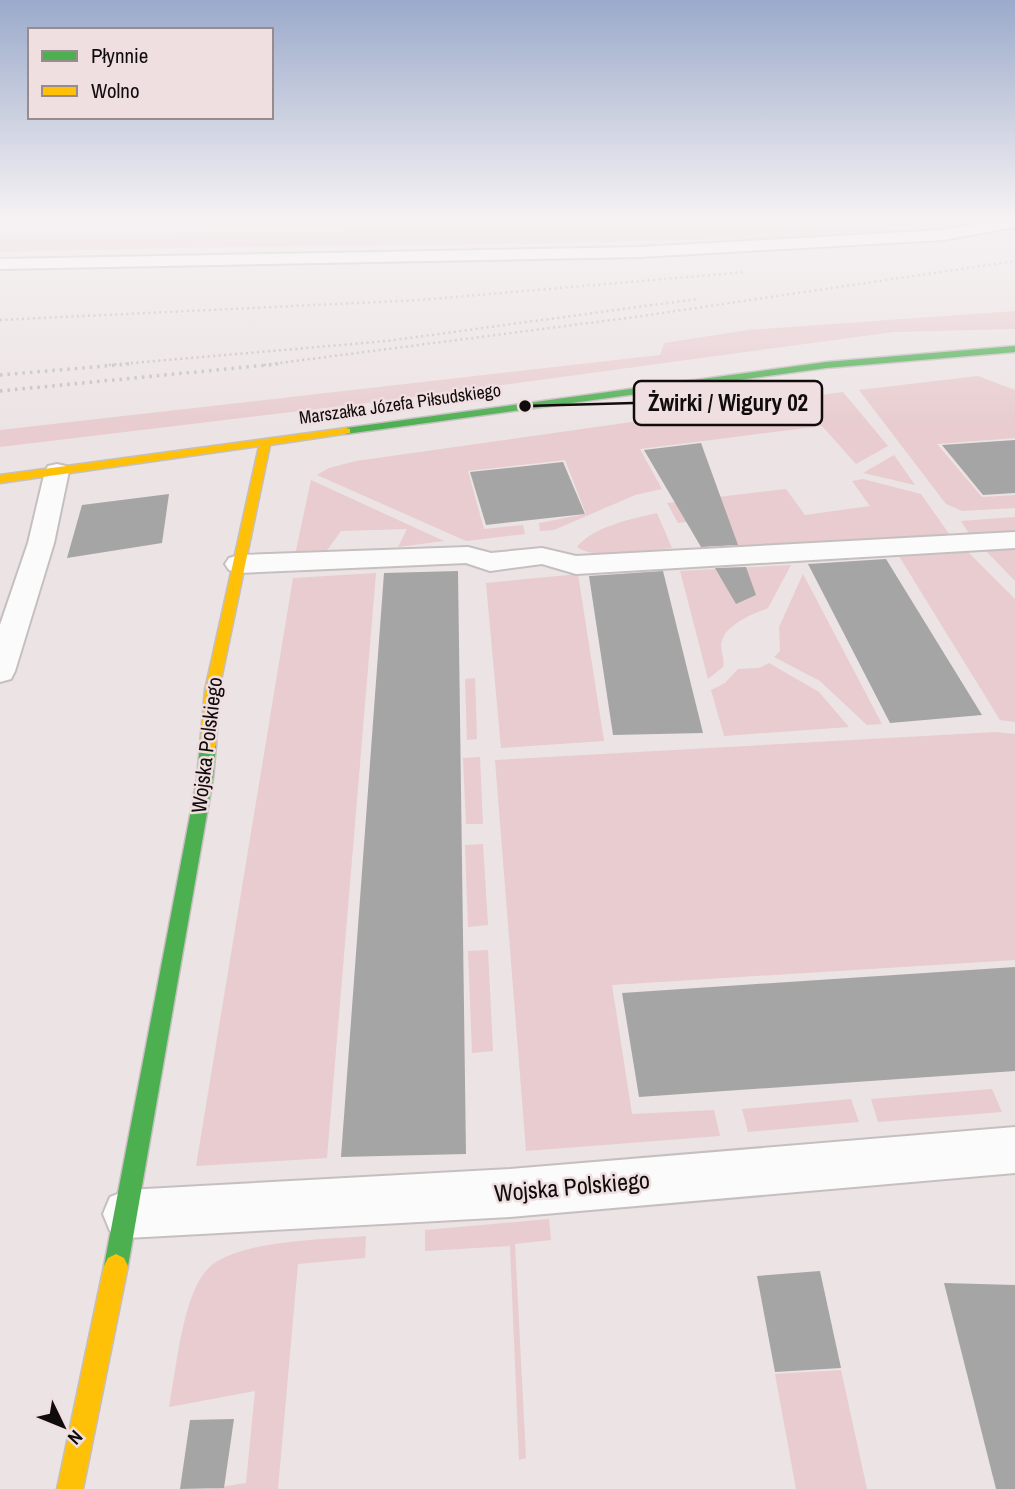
<svg xmlns="http://www.w3.org/2000/svg" width="1015" height="1489" font-family="'Archivo Narrow',sans-serif">
	<style>
		.green { fill: #e8cccf }
		.building { fill: #a6a5a5 }
		.lines { fill: none; stroke-linecap: round; stroke-linejoin: round }
		.lane-casing { stroke: #c6bfc0; stroke-width: 4 }
		.fast-casing { stroke: #c6bfc0; stroke-width: 3 }
		.slow-casing { stroke: #c6bfc0; stroke-width: 3 }
		.lane { fill: #fcfbfb; fill-rule: evenodd }
		.fast { fill: #4caf50; fill-rule: evenodd }
		.slow { fill: #ffc107; fill-rule: evenodd }
		.rail-far1 { stroke: #c2bfbf; stroke-width: 2.5; stroke-dasharray: 2 3.5; stroke-linecap: butt }
		.rail { stroke: #c2bfbf; stroke-width: 3.5; stroke-dasharray: 2.5 5; stroke-linecap: butt }
		.labels { text-anchor: middle; stroke-width: 5; stroke-linejoin: round; paint-order: stroke }
		.far-street-label { font-size: 18px; fill: #110c0c; stroke: #f0dfe0 }
		.street-label { font-size: 21px; fill: #110c0c; stroke: #f0dfe0 }
		.near-street-label { font-size: 24px; fill: #110c0c; stroke: #f0dfe0 }
		.leader { fill: none; stroke: #110c0c; stroke-width: 2.5 }
		.callout-dot { fill: #110c0c; stroke: #f0dfe0; stroke-width: 2.5 }
		.callout { fill: #f0dfe0; stroke: #110c0c; stroke-width: 2.5 }
		.callout-label { font-size: 23px; text-anchor: middle; font-weight: bold; fill: #110c0c }
	</style>
	<rect width="100%" height="100%" fill="#ece3e4"/>
	<g class="green">
		<path d="M 895,219 L 1003,219 C 886,239 767,238 650,241 C 433,247 217,245 0,252 L 0,235 L 860,223 Z"/>
		<polygon points="1015,311 1015,329 894,332 384,401 0,447 0,430 660,355 664,343 748,330"/>
		<polygon points="978,376 1015,390 1015,438 937,444 982,497 1015,495 1015,508 962,511 946,504 859,390"/>
		<polygon points="843,392 888,446 856,464 822,426 640,449 662,489 635,495 554,530 540,531 539,523 586,514 565,460 468,471 484,529 523,525 525,534 466,541 317,475 329,468 356,461"/>
		<polygon points="894,455 915,485 863,473"/>
		<polygon points="863,479 921,494 952,538 733,550 715,519 678,523 667,503 786,489 805,515 870,506 852,481"/>
		<polygon points="311,480 444,541 398,547 407,529 341,531 325,553 295,555"/>
		<path d="M 657,513 L 672,548 C 648,550 595,561 577,547 C 594,526 632,519 657,513 Z"/>
		<polygon points="1015,517 1015,533 970,535 961,521"/>
		<polygon points="1015,549 1015,581 986,551"/>
		<polygon points="966,550 1015,599 1015,722 1000,720 897,553"/>
		<path d="M 791,565 L 768,608 C 753,614 723,625 721,645 C 721,653 725,659 723,667 L 708,679 L 680,571 Z"/>
		<polygon points="376,573 327,1158 196,1166 293,578"/>
		<polygon points="578,574 604,741 501,748 486,583"/>
		<polygon points="803,574 882,724 867,725 820,681 774,657 780,651 779,627"/>
		<polygon points="769,663 819,692 849,727 724,736 711,690 725,683 738,669 759,668"/>
		<polygon points="475,678 477,739 467,740 465,679"/>
		<polygon points="996,732 1015,734 1015,960 612,985 632,1114 714,1110 720,1136 526,1151 495,760"/>
		<polygon points="480,757 483,824 466,824 463,758"/>
		<polygon points="483,844 488,925 468,927 465,845"/>
		<polygon points="488,950 493,1051 472,1053 468,951"/>
		<polygon points="992,1089 1002,1112 878,1122 871,1099"/>
		<polygon points="851,1099 859,1122 748,1132 742,1109"/>
		<polygon points="549,1219 551,1240 515,1244 526,1458 519,1460 510,1246 425,1251 425,1230"/>
		<path d="M 366,1236 L 365,1258 L 298,1264 L 278,1489 L 208,1489 L 246,1483 L 255,1391 L 169,1407 C 176,1371 182,1300 205,1272 C 231,1239 326,1240 366,1236 Z"/>
		<polygon points="841,1370 867,1489 796,1489 775,1374"/>
	</g>
	<g class="building">
		<polygon points="1015,440 1015,493 983,495 942,445"/>
		<polygon points="701,443 738,545 701,547 644,450"/>
		<polygon points="563,462 585,514 486,525 470,472"/>
		<polygon points="169,494 162,543 67,558 82,505"/>
		<polygon points="886,559 982,715 890,723 808,564"/>
		<polygon points="746,567 756,595 736,604 715,568"/>
		<polygon points="458,571 466,1154 341,1157 384,573"/>
		<polygon points="663,571 703,733 613,735 589,576"/>
		<polygon points="1015,967 1015,1071 639,1097 622,993"/>
		<polygon points="820,1271 841,1368 775,1372 757,1276"/>
		<polygon points="944,1283 1015,1285 1015,1489 996,1489"/>
		<polygon points="234,1419 224,1488 180,1489 190,1420"/>
	</g>
	<g class="lines">
		<defs>
			<g id="lane">
				<polygon points="1005,219 1015,219 1015,227 943,240 640,257 0,269 0,259 640,247 943,230"/>
				<polygon points="57,464 66,466 69,471 54,543 15,671 11,679 0,682 0,625 28,543 45,471 48,466"/>
				<polygon points="1015,532 1015,548 576,574 542,564 490,571 466,563 239,573 229,570 225,564 229,558 239,555 468,547 491,553 542,548 576,556"/>
				<polygon points="1015,1127 1015,1173 510,1217 127,1238 110,1231 103,1214 110,1197 127,1190 510,1169"/>
			</g>
			<g id="fast">
				<polygon points="1015,346 1015,352 826,368 346,434 340,431 346,428 826,362"/>
				<polygon points="208,739 216,745 213,779 128,1266 124,1274 116,1278 108,1274 104,1266 197,779 200,745"/>
			</g>
			<g id="slow">
				<polygon points="346,428 350,429 350,433 270,445 219,690 216,745 214,749 202,749 200,745 205,690 259,446 0,483 0,475"/>
				<polygon points="116,1254 124,1258 128,1266 83,1489 57,1489 104,1266 108,1258"/>
			</g>
		</defs>
		<use href="#lane" class="lane-casing"/>
		<use href="#fast" class="fast-casing"/>
		<use href="#slow" class="slow-casing"/>
		<use href="#lane" class="lane"/>
		<use href="#fast" class="fast"/>
		<use href="#slow" class="slow"/>
		<g class="rail-far1">
			<polyline points="0,320 420,300 746,272"/>
			<polyline points="109,365 387,341 697,299"/>
			<polyline points="264,365 635,317 1015,261"/>
		</g>
		<g class="rail">
			<polyline points="0,375 129,364"/>
			<polyline points="0,391 278,364"/>
		</g>
	</g>
	<linearGradient id="sky" x2="0" y2="1"><stop stop-color="#9baacb"/><stop offset="0.51" stop-color="#f6f2f3"/><stop offset="1" stop-color="#f6f2f3" stop-opacity="0"/></linearGradient>
	<rect width="1015" height="427" fill="url(#sky)"/>
	<g class="labels">
		<g class="far-street-label">
			<text transform="translate(400 404) rotate(-8)" y="6">Marszałka Józefa Piłsudskiego</text>
		</g>
		<g class="street-label">
			<text transform="translate(207 745) rotate(-83)" y="7">Wojska Polskiego</text>
		</g>
		<g class="near-street-label">
			<text transform="translate(572 1187) rotate(-5)" y="8">Wojska Polskiego</text>
		</g>
	</g>
	<path class="leader" d="M525 406L634 403"/>
	<circle class="callout-dot" cx="525" cy="406" r="7"/>
	<rect class="callout" x="634" y="381" width="188" height="44" rx="7"/>
	<g class="callout-label">
		<text x="728" y="411">Żwirki / Wigury 02</text>
	</g>
	<rect x="28" y="28" width="245" height="91" fill="#f0dfe0" stroke="#978b8b" stroke-width="2"/>
	<rect x="42" y="51" width="35" height="10" fill="#4caf50" stroke="#978b8b" stroke-width="2"/>
	<text x="91" y="63" font-size="21" fill="#110c0c">Płynnie</text>
	<rect x="42" y="86" width="35" height="10" fill="#ffc107" stroke="#978b8b" stroke-width="2"/>
	<text x="91" y="98" font-size="21" fill="#110c0c">Wolno</text>
	<g transform="translate(63 1426) rotate(133)" stroke="#f0dfe0" stroke-width="5" paint-order="stroke">
	<path d="M0-5L12 26L0 18L-12 26Z" fill="#110c0c"/>
	<text y="-10" font-size="19" font-weight="bold" text-anchor="middle" fill="#110c0c">N</text>
	</g>
</svg>
